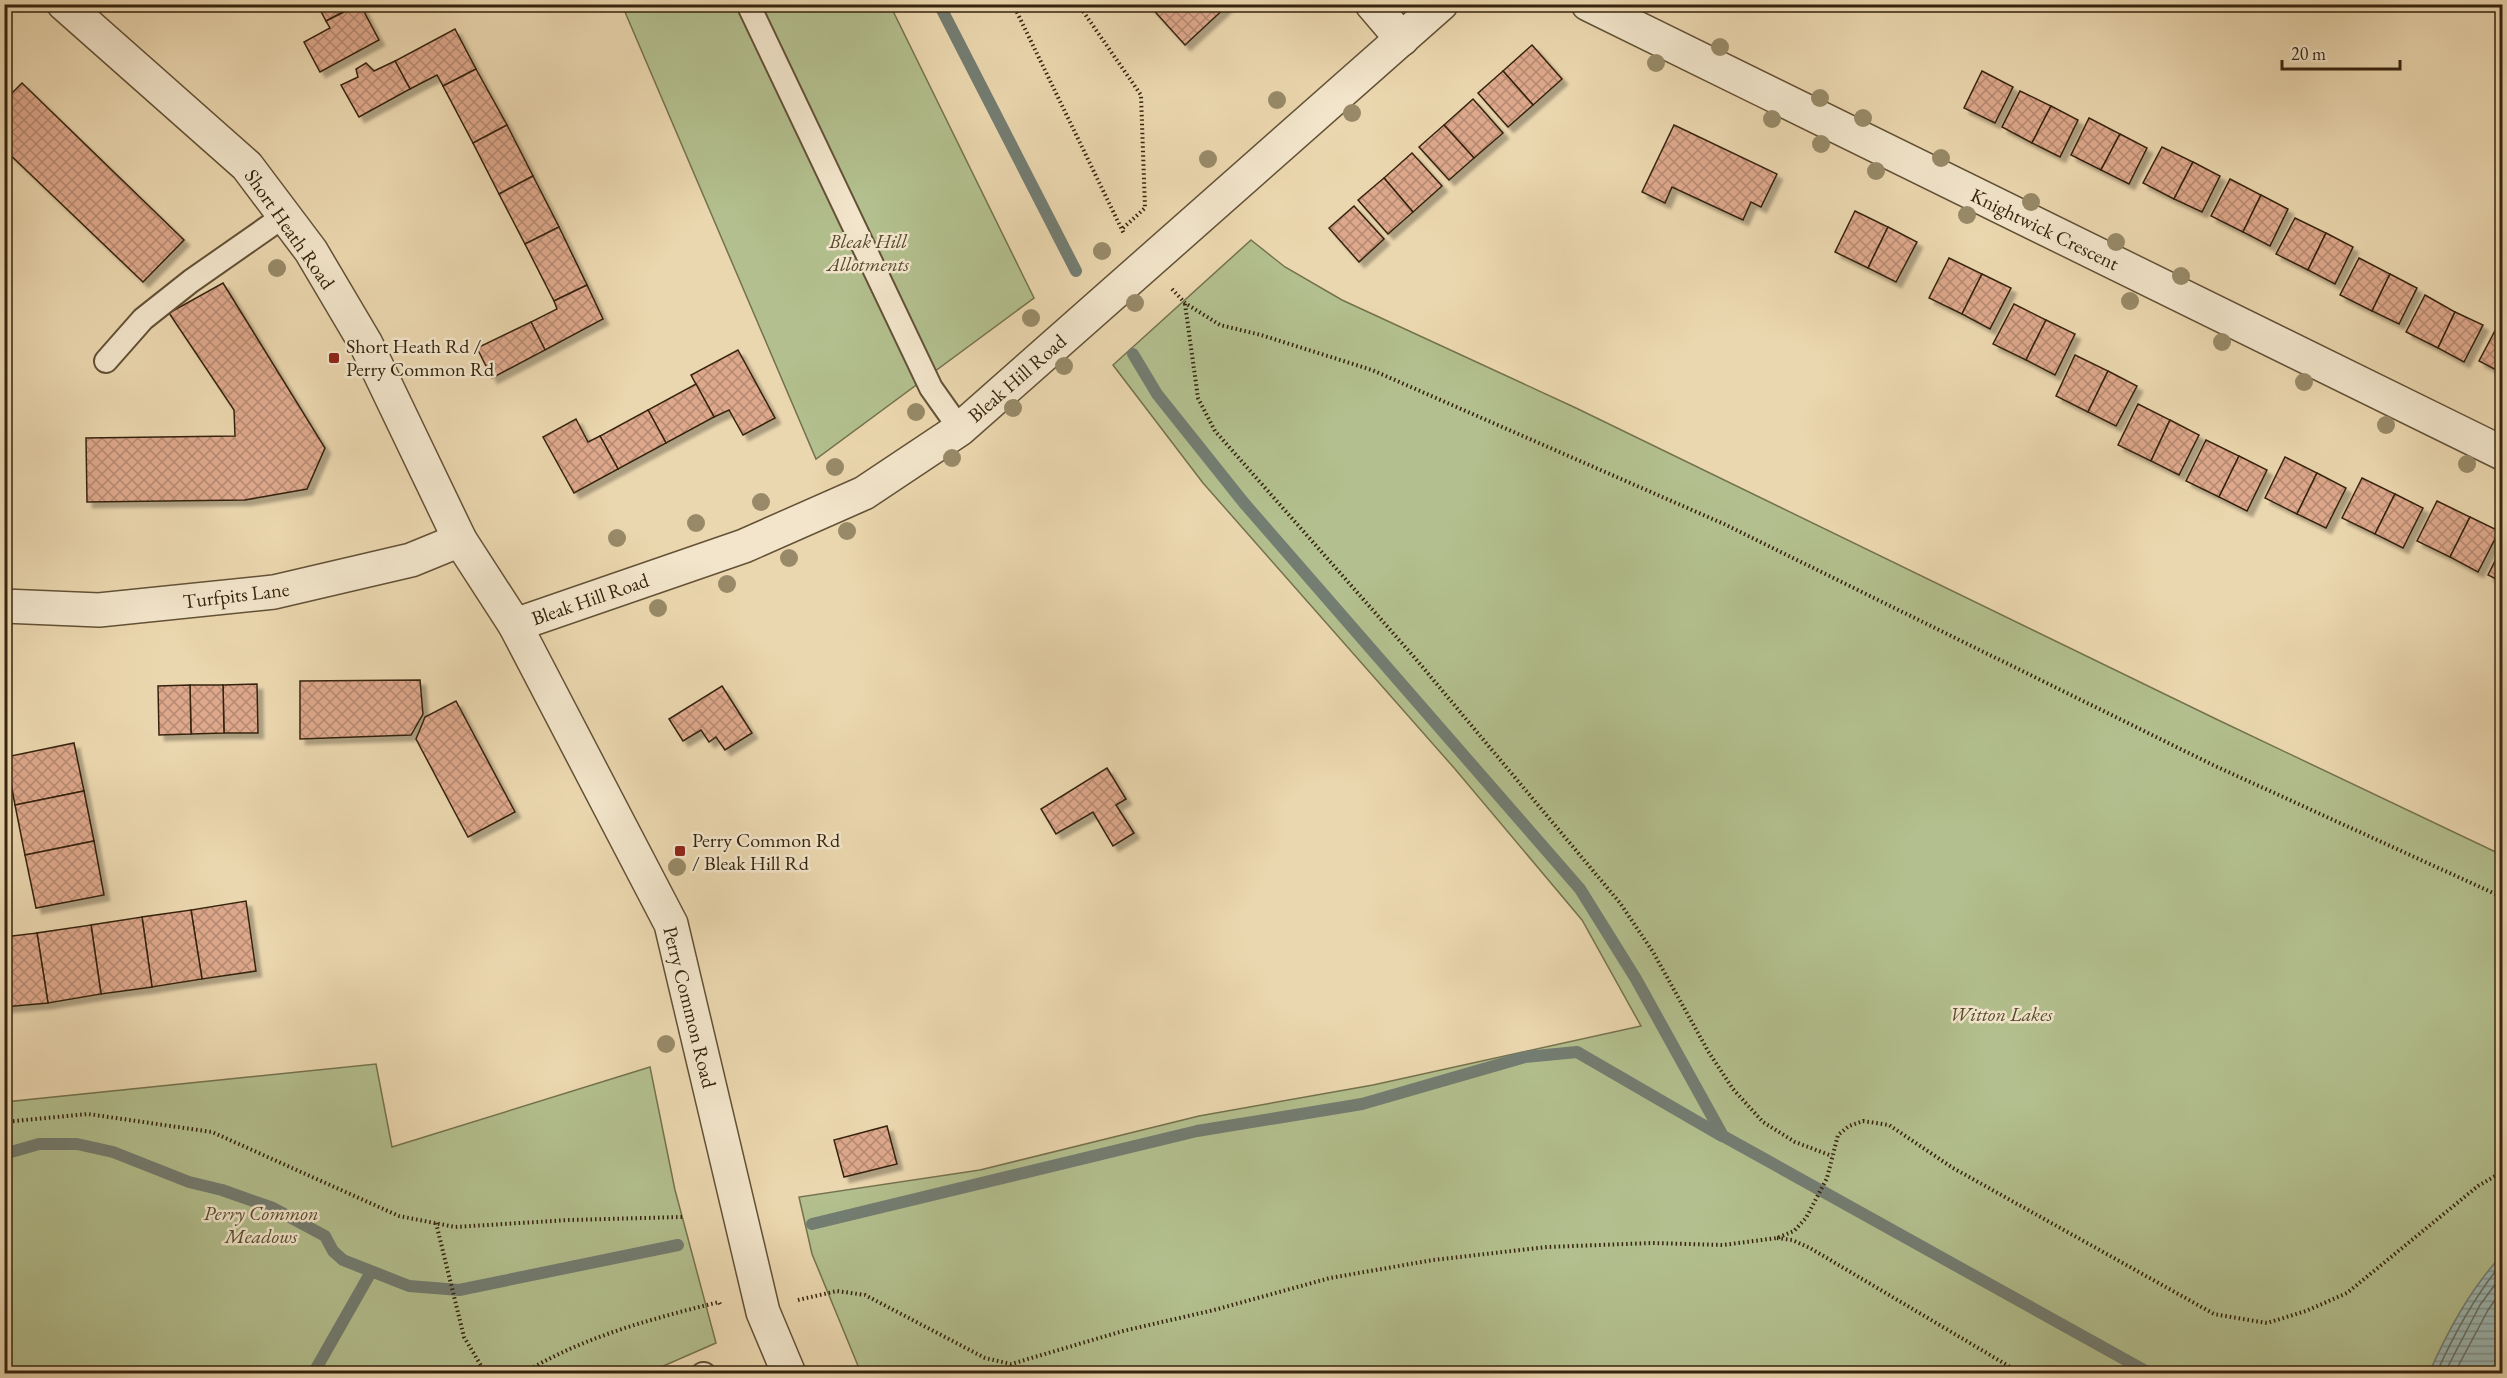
<svg xmlns="http://www.w3.org/2000/svg" width="2507" height="1378" font-family="'EB Garamond',serif">
	<style>
		.green { fill: #b3bf8e; stroke: #74724e; stroke-width: 1.5 }
		.water { fill: url(#water-rules); stroke: #737d72; stroke-width: 1.5 }
		.lines { fill: none; stroke-linecap: round; stroke-linejoin: round }
		.shore { stroke: #686e61; stroke-width: 1.5 }
		.stream { stroke: #737d72; stroke-width: 12 }
		.building { fill: url(#building-cross-hatch); stroke: #36240e; stroke-width: 1.5; filter: url(#shadow) }
		.service-casing { stroke: #635136; stroke-width: 26 }
		.minor-casing { stroke: #635136; stroke-width: 36 }
		.tertiary-casing { stroke: #635136; stroke-width: 36 }
		.path { stroke: #36240e; stroke-width: 4; stroke-dasharray: 1.5 3; stroke-linecap: butt }
		.service { stroke: #f2e5cb; stroke-width: 22 }
		.minor { stroke: #f2e5cb; stroke-width: 33 }
		.tertiary { stroke: #f2e5cb; stroke-width: 33 }
		.tree { fill: #988a68 }
		.poi-dot { fill: #8f2418; stroke: #f2e5cb; stroke-width: 2 }
		.labels { text-anchor: middle; stroke-width: 5; stroke-linejoin: round; paint-order: stroke }
		.street-label { font-size: 20px; fill: #36240e; stroke: #f2e5cb }
		.park-label { font-size: 20px; font-style: italic; fill: #554b2e; stroke: #f2e5cb }
		.poi-label { font-size: 20px; fill: #36240e; stroke: #f2e5cb; text-anchor: start }
	</style>
	<defs>
		<pattern id="water-rules" width="6" height="5" patternUnits="userSpaceOnUse" patternTransform="scale(1.5)"><rect width="6" height="5" fill="#9bb8b4"/><path d="M0 2.5h6" fill="none" stroke="#7f9591"/></pattern>
		<pattern id="building-cross-hatch" width="8" height="8" patternUnits="userSpaceOnUse" patternTransform="scale(1.5)"><rect width="8" height="8" fill="#dea88c"/><path d="M0 0l8 8M0 8l8-8" fill="none" stroke="#b58971"/></pattern>
		<filter id="shadow"><feDropShadow dx="5.5" dy="5.5" stdDeviation="1.5" flood-color="#0004"/></filter>
	</defs>
	<rect width="100%" height="100%" fill="#ebd7af"/>
	<filter id="stains"><feTurbulence type="fractalNoise" baseFrequency=".00333" numOctaves="4"/><feColorMatrix values="0 0 0 0 .2 0 0 0 0 .09 0 0 0 0 .02 0 0 0 .5 -.17"/></filter>
	<radialGradient id="worn" r=".72"><stop offset=".6" stop-color="#630" stop-opacity="0"/><stop offset="1" stop-color="#630" stop-opacity=".3"/></radialGradient>
	<g class="green">
		<polygon points="622,5 890,5 1034,298 816,459"/>
		<polygon points="1251,240 1285,267 1342,300 1576,408 2216,719 2502,855 2502,1373 861,1373 812,1254 799,1197 980,1170 1199,1116 1373,1085 1641,1026 1582,920 1455,769 1203,483 1113,365"/>
		<polygon points="376,1064 392,1147 650,1067 675,1190 716,1343 645,1374 5,1373 5,1102"/>
	</g>
	<path class="water" d="M 2502,1255 L 2502,1373 L 2429,1373 C 2448,1331 2470,1289 2502,1255 Z"/>
	<g class="lines">
		<g class="shore">
			<path d="M 2436,1374 C 2454,1334 2474,1297 2502,1263"/>
			<polyline points="2444,1374 2480,1305 2502,1275"/>
			<polyline points="2454,1374 2488,1310 2502,1290"/>
		</g>
		<g class="stream">
			<polyline points="939,4 1076,271"/>
			<polyline points="1133,354 1157,394 1244,503 1580,889 1636,979 1723,1136 2151,1374"/>
			<polyline points="4,1154 39,1144 77,1144 113,1152 189,1182 222,1190 273,1208 325,1236 333,1251 343,1260 409,1286 459,1290 678,1245"/>
			<polyline points="812,1224 1197,1131 1362,1104 1525,1057 1577,1052 1722,1136"/>
			<polyline points="313,1374 371,1272"/>
		</g>
	</g>
	<g class="building">
		<polygon points="317,4 358,4 326,21"/>
		<polygon points="360,4 379,40 320,72 304,42 330,28 326,21"/>
		<polygon points="1148,4 1229,4 1185,45"/>
		<polygon points="455,29 476,69 443,86 437,75 410,89 395,61"/>
		<polygon points="1532,45 1562,79 1533,105 1503,71"/>
		<polygon points="395,61 410,89 359,117 341,85 358,77 356,69 366,63 374,71"/>
		<polygon points="476,69 507,125 473,143 443,86"/>
		<polygon points="1503,71 1533,105 1508,127 1478,93"/>
		<polygon points="1982,71 2013,87 1995,123 1964,108"/>
		<polygon points="22,83 184,240 143,282 4,149 4,101"/>
		<polygon points="2020,91 2051,106 2032,143 2002,127"/>
		<polygon points="1473,99 1503,133 1474,158 1444,125"/>
		<polygon points="2051,106 2078,120 2060,157 2032,143"/>
		<polygon points="2089,118 2120,134 2101,170 2071,155"/>
		<polygon points="507,125 533,176 499,194 473,143"/>
		<polygon points="1444,125 1474,158 1449,180 1419,147"/>
		<polygon points="1674,125 1777,174 1761,207 1751,202 1743,220 1672,187 1665,203 1642,192"/>
		<polygon points="2120,134 2147,148 2129,184 2101,170"/>
		<polygon points="2162,147 2193,162 2174,199 2143,183"/>
		<polygon points="1412,153 1442,186 1413,212 1384,178"/>
		<polygon points="2193,162 2220,176 2202,212 2174,199"/>
		<polygon points="533,176 559,227 525,244 499,194"/>
		<polygon points="1384,178 1413,212 1388,234 1358,200"/>
		<polygon points="2230,179 2261,195 2243,232 2211,216"/>
		<polygon points="2261,195 2288,209 2270,246 2243,232"/>
		<polygon points="1354,206 1384,239 1359,262 1329,228"/>
		<polygon points="1855,211 1888,227 1868,268 1835,252"/>
		<polygon points="2295,218 2326,233 2308,270 2276,254"/>
		<polygon points="559,227 587,285 554,301 525,244"/>
		<polygon points="1888,227 1917,242 1896,282 1868,268"/>
		<polygon points="2326,233 2353,247 2335,284 2308,270"/>
		<polygon points="1949,258 1982,274 1962,314 1929,298"/>
		<polygon points="2359,258 2390,274 2372,311 2340,295"/>
		<polygon points="1982,274 2011,288 1990,329 1962,314"/>
		<polygon points="2390,274 2417,288 2399,324 2372,311"/>
		<polygon points="223,283 325,448 307,489 245,500 87,502 86,438 235,436 234,410 169,313"/>
		<polygon points="587,285 603,319 545,350 531,322 557,309 554,301"/>
		<polygon points="2425,295 2455,312 2438,348 2406,332"/>
		<polygon points="2014,304 2046,320 2026,360 1993,344"/>
		<polygon points="2455,312 2483,325 2464,362 2438,348"/>
		<polygon points="2046,320 2075,334 2055,375 2026,360"/>
		<polygon points="531,322 545,350 492,378 477,348"/>
		<polygon points="2498,325 2502,327 2502,373 2479,361"/>
		<polygon points="738,350 775,418 743,435 729,410 714,417 691,375"/>
		<polygon points="2075,355 2108,371 2088,412 2056,396"/>
		<polygon points="2108,371 2137,386 2116,426 2088,412"/>
		<polygon points="696,384 714,417 666,443 648,410"/>
		<polygon points="2138,404 2170,420 2151,461 2118,445"/>
		<polygon points="648,410 666,443 618,469 600,436"/>
		<polygon points="576,419 588,442 600,436 618,469 574,493 543,437"/>
		<polygon points="2170,420 2199,435 2179,475 2151,461"/>
		<polygon points="2206,440 2239,456 2219,497 2186,481"/>
		<polygon points="2239,456 2267,470 2247,511 2219,497"/>
		<polygon points="2285,457 2317,473 2297,514 2265,498"/>
		<polygon points="2317,473 2346,488 2326,528 2297,514"/>
		<polygon points="2362,478 2395,494 2375,534 2342,518"/>
		<polygon points="2395,494 2423,508 2403,548 2375,534"/>
		<polygon points="2437,501 2470,517 2450,557 2417,541"/>
		<polygon points="2470,517 2499,531 2478,572 2450,557"/>
		<polygon points="2502,547 2502,582 2488,575"/>
		<polygon points="420,680 423,714 411,735 300,739 300,681"/>
		<polygon points="257,684 258,733 224,733 223,685"/>
		<polygon points="190,685 223,685 224,733 191,734"/>
		<polygon points="190,685 191,734 159,735 158,686"/>
		<polygon points="722,686 752,733 725,750 716,737 709,742 701,730 683,741 669,719"/>
		<polygon points="456,701 515,812 468,837 416,739 425,717"/>
		<polygon points="74,743 84,791 15,805 6,757"/>
		<polygon points="1107,768 1126,799 1116,805 1134,833 1113,846 1093,812 1056,834 1041,809"/>
		<polygon points="84,791 94,841 25,855 15,805"/>
		<polygon points="94,841 104,895 36,908 25,855"/>
		<polygon points="246,901 256,971 202,979 191,910"/>
		<polygon points="191,910 202,979 152,987 142,917"/>
		<polygon points="142,917 152,987 101,994 91,925"/>
		<polygon points="91,925 101,994 48,1003 37,933"/>
		<polygon points="37,933 48,1003 4,1007 4,937"/>
		<polygon points="887,1126 897,1164 844,1177 834,1140"/>
	</g>
	<g class="lines">
		<defs>
			<g id="service">
				<polyline points="748,4 931,388 960,429"/>
				<polyline points="106,361 143,319 191,281 284,216"/>
				<polyline points="703,1374 704,1374"/>
			</g>
			<g id="minor">
				<polyline points="1372,4 1402,39"/>
				<polyline points="1588,4 2502,453"/>
				<polyline points="4,606 99,610 274,592 411,560 460,540"/>
				<polyline points="515,625 744,546 864,493 960,429 1441,4"/>
			</g>
			<polyline id="tertiary" points="64,4 247,166 311,251 366,344 460,540 515,625 671,924 763,1312 789,1374"/>
		</defs>
		<use href="#service" class="service-casing"/>
		<use href="#minor" class="minor-casing"/>
		<use href="#tertiary" class="tertiary-casing"/>
		<g class="path">
			<polyline points="1013,4 1124,234"/>
			<polyline points="1078,4 1141,95 1145,208 1121,230"/>
			<polyline points="1172,289 1185,303 1220,325 1261,335 1372,370 1724,524 2213,765 2502,897"/>
			<polyline points="1185,304 1198,398 1215,431 1415,658 1620,903 1653,952 1708,1051 1733,1089 1763,1122 1795,1142 1832,1156"/>
			<polyline points="4,1122 88,1114 212,1132 399,1216 455,1227 569,1220 682,1217"/>
			<polyline points="436,1223 464,1337 486,1374"/>
			<polyline points="1777,1238 1792,1240 1810,1248 2022,1374"/>
			<polyline points="798,1300 837,1291 865,1295 985,1358 1011,1364 1123,1331 1214,1310 1330,1278 1433,1260 1547,1247 1652,1243 1723,1245 1777,1238 1794,1231 1806,1218 1827,1178 1838,1135 1849,1126 1863,1121 1889,1125 1953,1168 2214,1314 2267,1323 2306,1311 2347,1293 2478,1186 2502,1172"/>
			<path d="M 522,1374 C 582,1337 651,1319 719,1302 L 721,1306"/>
		</g>
		<use href="#service" class="service"/>
		<use href="#minor" class="minor"/>
		<use href="#tertiary" class="tertiary"/>
	</g>
	<g class="tree">
		<circle cx="1720" cy="47" r="9"/>
		<circle cx="1656" cy="63" r="9"/>
		<circle cx="1820" cy="98" r="9"/>
		<circle cx="1277" cy="100" r="9"/>
		<circle cx="1352" cy="113" r="9"/>
		<circle cx="1863" cy="118" r="9"/>
		<circle cx="1772" cy="119" r="9"/>
		<circle cx="1821" cy="144" r="9"/>
		<circle cx="1941" cy="158" r="9"/>
		<circle cx="1208" cy="159" r="9"/>
		<circle cx="1876" cy="171" r="9"/>
		<circle cx="2031" cy="202" r="9"/>
		<circle cx="1967" cy="215" r="9"/>
		<circle cx="2116" cy="242" r="9"/>
		<circle cx="1102" cy="251" r="9"/>
		<circle cx="277" cy="268" r="9"/>
		<circle cx="2181" cy="276" r="9"/>
		<circle cx="2130" cy="301" r="9"/>
		<circle cx="1135" cy="303" r="9"/>
		<circle cx="1031" cy="318" r="9"/>
		<circle cx="2222" cy="342" r="9"/>
		<circle cx="1064" cy="366" r="9"/>
		<circle cx="2304" cy="382" r="9"/>
		<circle cx="1013" cy="408" r="9"/>
		<circle cx="916" cy="412" r="9"/>
		<circle cx="2386" cy="425" r="9"/>
		<circle cx="952" cy="458" r="9"/>
		<circle cx="2467" cy="464" r="9"/>
		<circle cx="835" cy="467" r="9"/>
		<circle cx="761" cy="502" r="9"/>
		<circle cx="696" cy="523" r="9"/>
		<circle cx="847" cy="531" r="9"/>
		<circle cx="617" cy="538" r="9"/>
		<circle cx="789" cy="558" r="9"/>
		<circle cx="727" cy="584" r="9"/>
		<circle cx="658" cy="608" r="9"/>
		<circle cx="677" cy="867" r="9"/>
		<circle cx="666" cy="1044" r="9"/>
	</g>
	<g class="poi-dot">
		<rect x="328" y="352" width="12" height="12" rx="3"/>
		<rect x="674" y="845" width="12" height="12" rx="3"/>
	</g>
	<g class="labels">
		<g class="street-label">
			<text transform="translate(290 229) rotate(55)" y="7">Short Heath Road</text>
			<text transform="translate(2045 229) rotate(26)" y="7">Knightwick Crescent</text>
			<text transform="translate(1017 378) rotate(-41)" y="7">Bleak Hill Road</text>
			<text transform="translate(236 595) rotate(-7)" y="7">Turfpits Lane</text>
			<text transform="translate(590 599) rotate(-19)" y="7">Bleak Hill Road</text>
			<text transform="translate(690 1007) rotate(76)" y="7">Perry Common Road</text>
		</g>
		<g class="park-label">
			<text x="868" y="248">Bleak Hill<tspan x="868" dy="23">Allotments</tspan></text>
			<text x="2001" y="1021">Witton Lakes</text>
			<text x="261" y="1220">Perry Common<tspan x="261" dy="23">Meadows</tspan></text>
		</g>
		<g class="poi-label">
			<text x="346" y="353">Short Heath Rd /<tspan x="346" dy="23">Perry Common Rd</tspan></text>
			<text x="692" y="847">Perry Common Rd<tspan x="692" dy="23">/ Bleak Hill Rd</tspan></text>
		</g>
	</g>
	<rect width="2507" height="1378" fill="none" stroke="#ebd7af" stroke-width="24"/>
	<rect x="6" y="6" width="2495" height="1366" fill="none" stroke="#36240e" stroke-width="3"/>
	<rect x="12" y="12" width="2483" height="1354" fill="none" stroke="#36240e" stroke-width="1.5"/>
	<path d="M2282 60v9h118v-9" fill="none" stroke="#36240e" stroke-width="3"/>
	<text x="2291" y="60" font-size="18" fill="#36240e" stroke="#f2e5cb" stroke-width="4.5" paint-order="stroke">20 m</text>
	<rect width="100%" height="100%" filter="url(#stains)"/>
	<rect width="100%" height="100%" fill="url(#worn)"/>
</svg>
